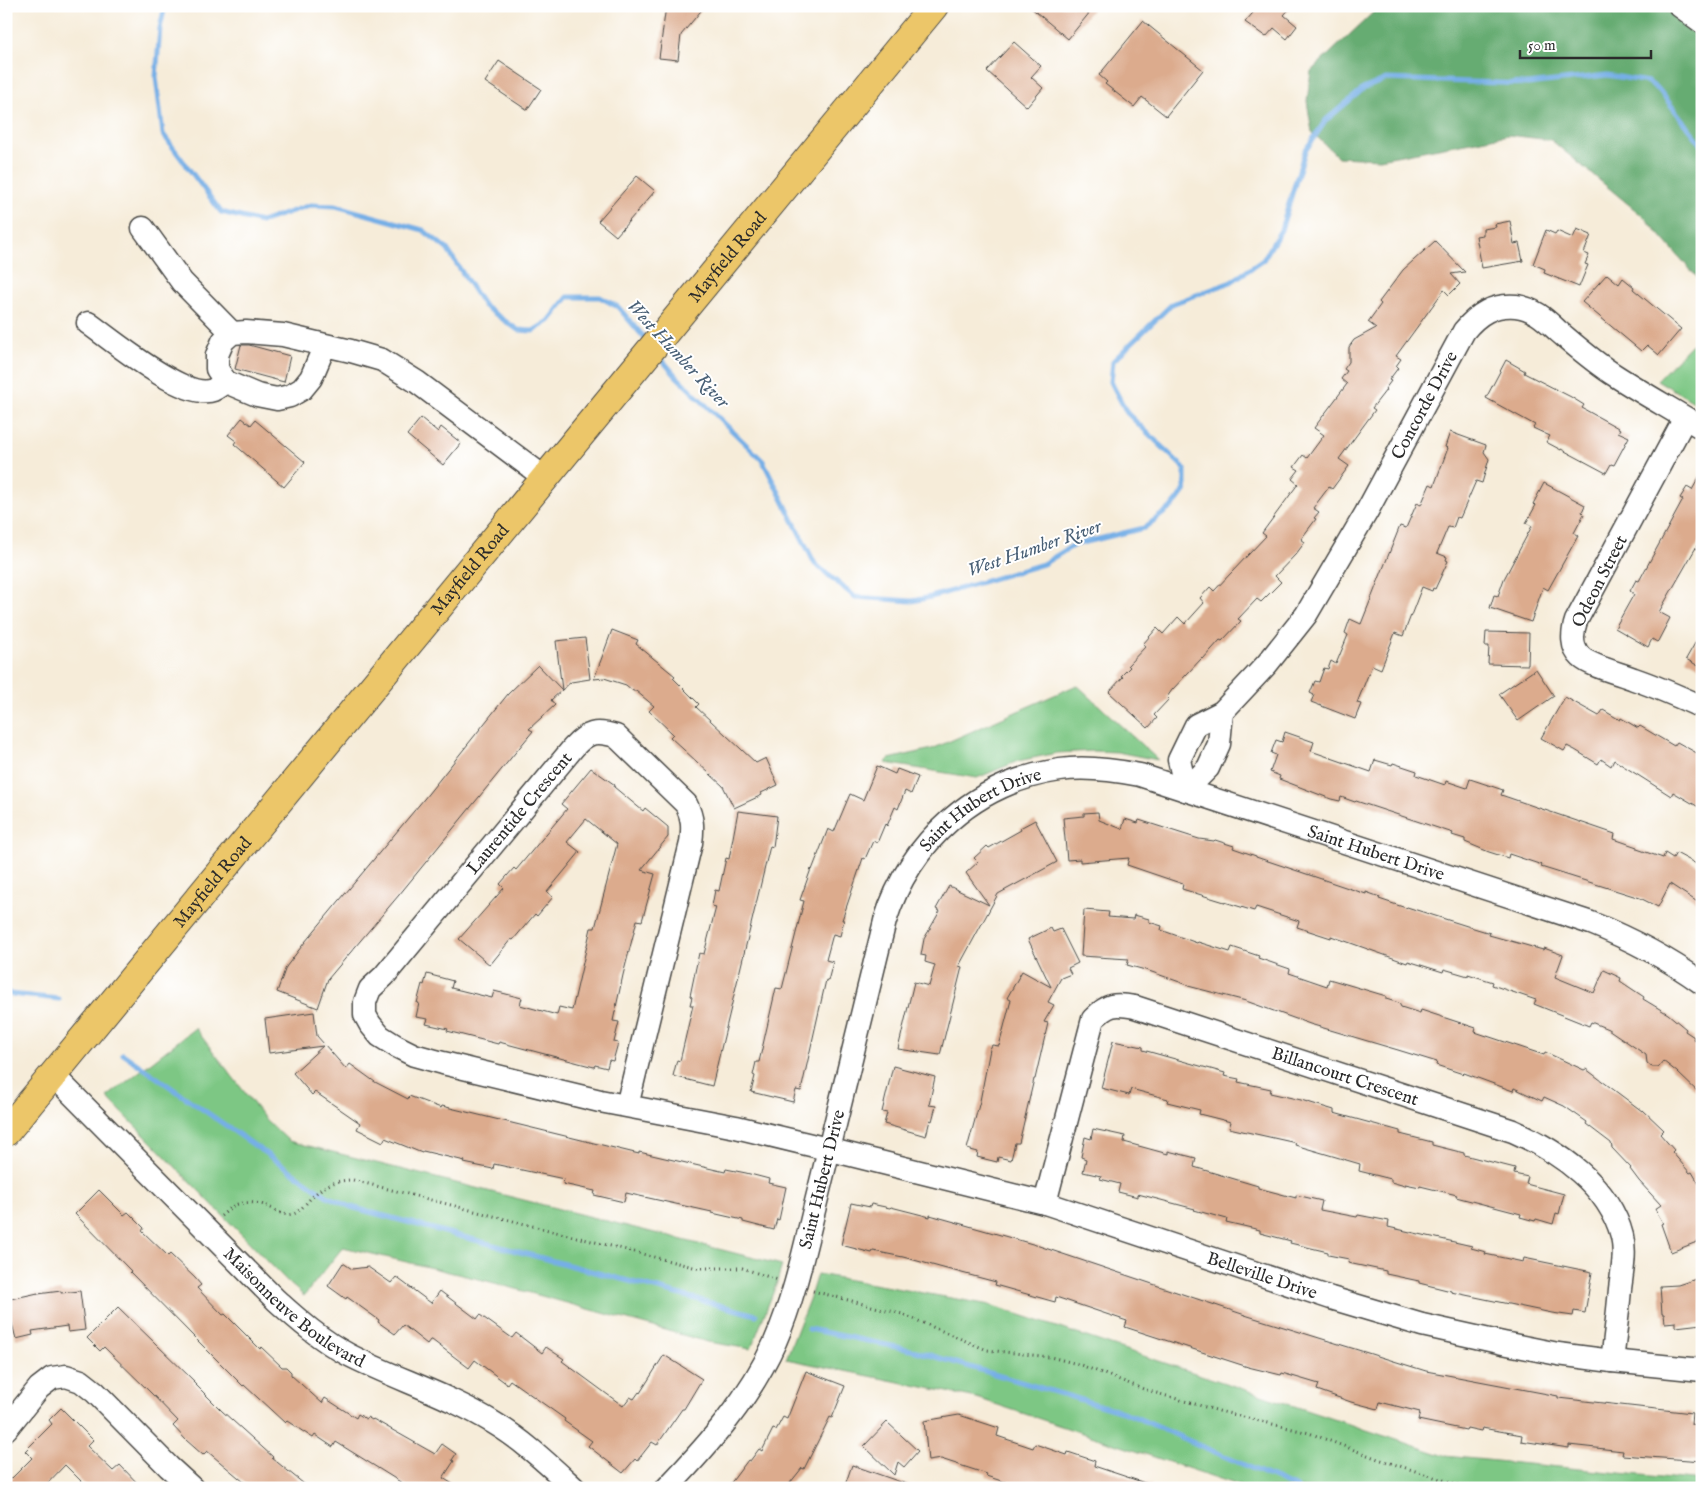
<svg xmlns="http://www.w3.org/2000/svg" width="1708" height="1494" font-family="'IM FELL English',serif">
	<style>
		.green { fill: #7dc784; stroke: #547958 }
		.forest { fill: #66ac72; stroke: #486c4e }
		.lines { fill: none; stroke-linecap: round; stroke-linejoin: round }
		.stream { stroke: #76afe6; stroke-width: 5 }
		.building { fill: #dcab8d }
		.minor-casing { stroke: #494845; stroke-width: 25 }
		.major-casing { stroke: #494845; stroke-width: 30 }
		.path { stroke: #494845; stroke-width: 3; stroke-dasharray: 1 4; stroke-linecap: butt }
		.minor { stroke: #fff; stroke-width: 22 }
		.major { stroke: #ecc669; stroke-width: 28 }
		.labels { text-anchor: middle; stroke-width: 4; stroke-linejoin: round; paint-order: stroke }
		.street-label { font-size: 18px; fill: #2b2b2b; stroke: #fff }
		.water-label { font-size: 19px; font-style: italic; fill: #496076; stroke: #fff }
	</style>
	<rect width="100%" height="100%" fill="#fff"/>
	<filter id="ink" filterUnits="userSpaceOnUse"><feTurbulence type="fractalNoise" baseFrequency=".02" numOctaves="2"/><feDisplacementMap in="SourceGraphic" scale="10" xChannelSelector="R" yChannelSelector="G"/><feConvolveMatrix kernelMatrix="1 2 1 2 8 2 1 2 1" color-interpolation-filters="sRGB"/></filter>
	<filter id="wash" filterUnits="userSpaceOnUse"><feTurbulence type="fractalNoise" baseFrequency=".0096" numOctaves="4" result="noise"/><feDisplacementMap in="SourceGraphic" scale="20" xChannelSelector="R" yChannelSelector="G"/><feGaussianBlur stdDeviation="1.12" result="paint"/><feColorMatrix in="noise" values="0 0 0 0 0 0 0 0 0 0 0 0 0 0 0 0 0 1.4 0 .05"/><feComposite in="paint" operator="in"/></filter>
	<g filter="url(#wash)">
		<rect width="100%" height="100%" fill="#f6ecd9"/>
		<g class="green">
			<polygon points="1702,334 1702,407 1657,380"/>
			<polygon points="1077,685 1158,760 1117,752 1094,751 1057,753 1018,761 977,778 885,763 889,759 932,749"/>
			<polygon points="195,1028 266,1120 289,1141 782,1265 776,1285 751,1349 708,1342 487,1281 343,1247 304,1296 288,1282 107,1097"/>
			<polygon points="817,1274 990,1305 1445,1456 1702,1481 1702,1488 1247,1488 977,1398 786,1359 810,1297"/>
		</g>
		<polygon class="forest" points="1380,6 1659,6 1688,25 1702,37 1702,283 1646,219 1551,140 1508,135 1380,159 1338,157 1312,132 1307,101 1311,71"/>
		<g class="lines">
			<g class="stream">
				<polyline points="165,6 160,28 156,77 163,134 221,212 261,222 310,205 336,206 423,230 447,249 484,306 518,330 533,331 549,321 568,297 600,297 618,307 648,342"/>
				<polyline points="658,355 676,376 763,461 815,564 855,597 912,601 931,597 1043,564 1074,545 1144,528 1173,506 1185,490 1185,469 1127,413 1111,382 1113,361 1172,304 1231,282 1263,260 1281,230 1305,151 1326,120 1363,89 1386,79 1528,84 1607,75 1648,82 1659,90 1702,145"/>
				<polyline points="6,990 10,994 59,999"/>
				<polyline points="123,1054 327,1196 351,1207 756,1315"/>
				<polyline points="809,1329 916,1351 1126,1413 1297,1488"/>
			</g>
		</g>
		<g id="blocks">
			<g class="building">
				<polygon points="666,6 705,6 681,35 678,60 659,58"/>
				<polygon points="1029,6 1095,6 1068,39"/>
				<polygon points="1259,6 1292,6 1284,15 1297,26 1287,39 1274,28 1266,37 1245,22"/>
				<polygon points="1143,21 1203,70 1166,116 1142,97 1134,107 1105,84 1107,82 1099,75"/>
				<polygon points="1014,42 1041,66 1031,77 1043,88 1027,107 987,71"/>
				<polygon points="499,61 541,89 527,110 485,82"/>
				<polygon points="637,176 655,191 616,236 598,221"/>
				<polygon points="1510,221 1514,244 1519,243 1523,261 1482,268 1476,236 1483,235 1483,229 1496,227 1495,224"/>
				<polygon points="1577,229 1591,235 1584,253 1589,255 1585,264 1588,265 1579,287 1544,273 1545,269 1533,264 1546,230 1555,234 1557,231 1573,238"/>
				<polygon points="1435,241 1465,272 1451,274 1460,284 1449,295 1444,290 1396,356 1401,359 1396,366 1398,368 1389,380 1391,381 1385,389 1386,390 1372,408 1375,410 1339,459 1349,466 1332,489 1329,487 1313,508 1319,512 1314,518 1316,519 1301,539 1305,542 1296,554 1275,576 1281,582 1261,602 1257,599 1238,619 1241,621 1222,641 1220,640 1203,659 1202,658 1172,690 1167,697 1169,699 1154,715 1157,718 1148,728 1109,692 1123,677 1121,676 1130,667 1128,665 1146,646 1143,644 1157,628 1163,634 1178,617 1185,624 1204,603 1200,598 1210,587 1214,591 1266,536 1262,533 1298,484 1292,479 1299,470 1294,467 1303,455 1307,458 1324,435 1314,428 1347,384 1341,379 1347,371 1344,369 1349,362 1349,347 1354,340 1376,328 1368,322 1381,304 1379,302 1403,270"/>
				<polygon points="1607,274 1619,284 1623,278 1634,287 1633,289 1681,329 1659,355 1647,345 1641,351 1582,302"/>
				<polygon points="241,345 249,345 290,356 284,382 235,369"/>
				<polygon points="1506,360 1525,371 1524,373 1571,397 1584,405 1582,408 1620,429 1618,432 1629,437 1614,465 1611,464 1606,473 1561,449 1561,450 1546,442 1550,436 1533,428 1535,425 1486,398"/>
				<polygon points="242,418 251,425 255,420 305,462 284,487 234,444 236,441 228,435"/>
				<polygon points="421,418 438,432 441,427 461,443 443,465 407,435"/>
				<polygon points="1450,432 1486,445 1484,452 1489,459 1482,483 1476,481 1460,518 1457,517 1453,528 1448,527 1437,553 1447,557 1446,560 1448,561 1435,589 1433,588 1432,591 1422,587 1403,636 1395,633 1381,669 1372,665 1357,703 1361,704 1355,719 1311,702 1314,695 1310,693 1315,681 1319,682 1324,668 1328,669 1331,661 1336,664 1348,635 1345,633 1350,619 1361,624 1400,526 1406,528 1417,503 1421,505 1430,484 1434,486 1448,448 1445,447"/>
				<polygon points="1702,472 1702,537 1659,612 1670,618 1658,641 1657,642 1652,639 1648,647 1615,628 1634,594 1630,591 1636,580 1639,581 1683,500 1680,498 1687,487 1692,490"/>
				<polygon points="1544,483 1585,505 1582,512 1584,514 1574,533 1578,536 1548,590 1543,587 1531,622 1490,608 1494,595 1498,596 1504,579 1532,526 1526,523 1536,505 1533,504"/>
				<polygon points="612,630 638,640 636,644 675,676 673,678 699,704 696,707 756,763 766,758 778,785 761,793 762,795 734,808 723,786 670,737 673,734 649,711 654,706 636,691 633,691 626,685 604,678 594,679"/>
				<polygon points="1702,631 1702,668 1686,659"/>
				<polygon points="1486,632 1529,633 1528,665 1488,664 1489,646 1485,646"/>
				<polygon points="585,638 590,679 571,682 562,690 556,641"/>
				<polygon points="538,665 562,690 551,700 555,705 529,729 533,731 399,895 328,979 318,1008 277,992 286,967 305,942 424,799 508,694"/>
				<polygon points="1536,669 1554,696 1518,721 1499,694"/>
				<polygon points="1565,697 1599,716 1603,710 1620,720 1621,718 1638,728 1640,726 1674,746 1677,742 1702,756 1702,809 1673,792 1671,796 1614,760 1611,766 1601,759 1598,764 1575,750 1567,746 1564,751 1541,738"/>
				<polygon points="1285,732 1314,742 1311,751 1371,772 1375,760 1392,765 1393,763 1417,771 1416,775 1445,785 1446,781 1467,788 1470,779 1503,790 1501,795 1615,834 1614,839 1637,847 1637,849 1663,858 1665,853 1673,858 1676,853 1702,867 1702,905 1670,884 1658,907 1640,898 1541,867 1542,865 1509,854 1508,858 1489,852 1465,842 1465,839 1452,835 1453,833 1356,801 1355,802 1341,797 1340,801 1331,799 1279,779 1280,776 1270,772 1276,755 1271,753 1276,740 1282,742"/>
				<polygon points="877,766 895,774 897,769 918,777 911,794 905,791 898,809 895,807 887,826 885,824 877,843 873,841 865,859 863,858 842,920 844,920 840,936 833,934 826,960 833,962 828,981 826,980 801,1091 796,1090 793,1102 751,1092 755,1076 753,1075 756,1062 759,1062 776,988 782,989 804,901 800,900 811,869 812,870 828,829 834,832 850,794 863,800"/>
				<polygon points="591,768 615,785 614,787 643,811 645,808 668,827 668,837 641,870 655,874 642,921 637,920 623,975 613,1021 619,1022 614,1042 618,1043 613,1061 609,1060 607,1068 595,1065 594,1067 499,1042 498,1044 447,1031 448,1029 426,1024 428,1019 416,1017 419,1003 417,1003 422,984 424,985 427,974 453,981 451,988 492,998 494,991 522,998 520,1005 557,1015 559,1007 572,1010 591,928 595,928 617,844 586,819 567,842 580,852 547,892 553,897 537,916 535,914 513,940 511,939 490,965 459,939 504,888 500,884 514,868 516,870 567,809 561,804"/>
				<polygon points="738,811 777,816 773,847 770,846 712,1086 673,1076 677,1060 680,1061 693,1005 690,1005 692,997 690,996 699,953 704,954 716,907 712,906 715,890 719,891 726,858 729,859"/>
				<polygon points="1098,812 1099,820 1122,829 1125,819 1138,823 1139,820 1199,839 1214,841 1215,840 1234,846 1233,848 1256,856 1256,857 1366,894 1366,892 1380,897 1379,899 1406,908 1407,907 1467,926 1490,933 1489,935 1543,950 1544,948 1563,955 1555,977 1594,993 1604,970 1621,978 1620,981 1644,997 1643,999 1668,1014 1686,1029 1685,1031 1694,1037 1693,1039 1702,1047 1702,1096 1677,1072 1663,1061 1658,1067 1652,1067 1647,1063 1646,1055 1608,1029 1591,1022 1589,1026 1534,1004 1536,1000 1492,985 1493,982 1468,974 1468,976 1444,969 1443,972 1408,961 1407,963 1331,936 1331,938 1297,927 1299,921 1256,907 1254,911 1182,889 1183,884 1127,865 1129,858 1080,862 1080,859 1067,860 1063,818 1084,816 1084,813"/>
				<polygon points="1035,820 1057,862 998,894 959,966 962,967 940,1055 898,1049 914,982 929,986 935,965 925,962 926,956 921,955 924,939 940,911 936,909 949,886 989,905 966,873 978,862 974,858 987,846 989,848 1021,830 1020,828"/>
				<polygon points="1084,910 1109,912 1108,917 1133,919 1134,915 1149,919 1149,922 1162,926 1161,930 1197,943 1198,942 1230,952 1232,947 1259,956 1258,958 1290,969 1289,973 1327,986 1329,979 1386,996 1386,999 1399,1003 1401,1007 1420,1013 1421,1010 1476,1028 1475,1032 1544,1055 1545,1052 1584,1070 1586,1069 1642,1111 1643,1110 1664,1130 1660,1134 1674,1150 1672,1152 1690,1173 1692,1172 1702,1189 1702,1240 1671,1252 1661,1224 1663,1223 1655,1209 1661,1205 1639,1181 1630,1169 1631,1168 1612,1148 1611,1143 1586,1124 1587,1122 1564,1106 1544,1097 1542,1101 1514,1088 1513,1091 1464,1073 1463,1074 1436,1065 1437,1062 1398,1050 1310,1024 1246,1001 1188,986 1188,985 1149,971 1127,965 1129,959 1081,956"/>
				<polygon points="1051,928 1053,932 1061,929 1078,963 1068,968 1071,974 1061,978 1048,1002 1054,1005 1044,1022 1048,1023 1035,1079 1034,1079 1019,1143 1015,1143 1011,1160 998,1157 997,1162 977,1157 978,1152 967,1149 980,1101 990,1049 992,1045 999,1046 1011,1000 1007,998 1022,971 1051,987 1028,939"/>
				<polygon points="314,1012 317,1036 346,1069 350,1064 375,1082 408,1099 409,1096 441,1108 442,1106 639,1154 639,1152 725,1172 726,1169 746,1173 769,1179 768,1183 786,1187 779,1220 777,1219 774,1230 743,1222 743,1220 712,1213 712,1212 626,1193 624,1202 594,1195 595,1191 563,1184 564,1179 494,1164 493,1169 464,1163 465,1161 423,1151 422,1153 385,1138 383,1142 357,1129 360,1123 315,1092 312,1095 293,1073 323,1046 269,1053 265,1019"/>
				<polygon points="1113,1041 1143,1047 1143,1050 1225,1073 1224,1076 1239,1079 1238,1082 1271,1089 1270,1093 1301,1100 1334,1110 1334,1113 1400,1131 1400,1134 1432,1142 1432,1145 1464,1153 1464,1155 1515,1168 1514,1174 1528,1177 1526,1184 1564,1194 1559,1214 1556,1213 1553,1224 1536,1219 1535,1221 1520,1217 1521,1214 1456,1197 1457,1195 1420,1186 1420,1187 1405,1184 1405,1186 1391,1182 1391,1179 1359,1171 1360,1164 1295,1145 1296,1143 1229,1128 1231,1122 1199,1114 1200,1110 1167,1102 1168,1099 1131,1089 1129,1095 1101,1088"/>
				<polygon points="893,1066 935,1077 929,1105 936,1106 932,1121 930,1120 926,1136 884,1124 887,1113 882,1112"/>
				<polygon points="1093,1129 1125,1136 1124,1142 1168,1154 1168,1151 1196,1158 1194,1167 1258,1186 1258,1188 1296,1198 1296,1195 1322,1201 1320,1210 1357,1217 1358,1215 1389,1221 1388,1227 1472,1246 1471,1248 1486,1252 1485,1254 1523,1262 1524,1258 1592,1272 1585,1313 1574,1311 1573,1316 1552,1313 1451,1292 1451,1291 1419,1283 1419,1281 1386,1274 1386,1271 1348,1263 1349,1259 1328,1255 1328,1252 1290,1243 1291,1241 1260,1233 1260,1230 1226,1222 1227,1219 1194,1210 1195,1209 1138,1194 1138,1197 1118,1192 1120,1184 1100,1179 1101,1176 1083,1172 1086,1159 1081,1157 1085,1137 1091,1139"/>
				<polygon points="99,1190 124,1215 128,1212 144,1228 142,1231 168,1256 170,1254 195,1278 201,1285 197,1288 223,1315 225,1314 260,1349 261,1347 282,1367 286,1367 291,1372 291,1375 322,1403 325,1398 356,1418 358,1414 366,1419 367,1417 372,1420 373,1419 435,1454 442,1444 456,1454 452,1460 454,1461 443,1478 459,1488 410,1488 336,1442 333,1447 315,1435 313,1438 287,1421 285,1423 244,1385 243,1386 192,1335 130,1272 131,1271 75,1214"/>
				<polygon points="851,1203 870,1207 871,1204 890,1208 891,1207 930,1217 930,1215 1036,1245 1248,1316 1426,1371 1558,1396 1558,1398 1692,1413 1691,1424 1702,1426 1702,1461 1622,1455 1623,1451 1569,1445 1569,1448 1521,1441 1522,1435 1482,1428 1481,1431 1467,1428 1466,1430 1418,1420 1420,1412 1380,1402 1378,1409 1351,1402 1317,1390 1319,1384 1282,1373 1281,1375 1248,1367 1125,1327 1127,1321 1056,1297 1055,1302 995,1285 996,1282 943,1268 903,1257 873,1251 872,1253 841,1245"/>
				<polygon points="343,1263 352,1269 368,1267 391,1283 396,1277 431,1303 440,1291 477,1319 480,1315 512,1338 516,1333 542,1353 546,1347 564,1359 562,1361 623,1406 630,1397 634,1399 639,1392 640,1393 664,1355 702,1379 684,1409 682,1409 657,1445 652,1442 637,1461 635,1459 623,1473 588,1446 592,1441 564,1421 565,1419 510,1380 507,1384 475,1360 469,1368 432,1340 430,1340 427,1344 403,1325 395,1334 378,1322 379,1320 347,1297 346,1299 328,1286"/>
				<polygon points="1702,1277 1702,1324 1676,1327 1676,1322 1665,1323 1664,1314 1662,1314 1660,1286 1678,1285"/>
				<polygon points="61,1291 61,1293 80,1291 85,1330 68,1332 67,1326 32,1331 33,1335 16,1339 6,1300 38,1293 38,1294"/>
				<polygon points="118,1307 194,1381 193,1382 222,1411 273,1457 272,1458 309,1488 251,1488 207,1451 203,1455 186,1440 173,1426 178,1421 151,1393 104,1347 100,1351 87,1338"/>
				<polygon points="806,1371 845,1386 832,1418 830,1417 804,1469 802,1468 786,1488 727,1488 748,1460 750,1461 759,1449 762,1451 773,1429 776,1430 783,1417 787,1419"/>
				<polygon points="61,1408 93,1440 87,1446 113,1471 120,1465 142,1488 88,1488 65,1465 43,1488 6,1488 6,1484 32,1458 25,1451 52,1424 49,1420"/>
				<polygon points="959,1415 999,1428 997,1436 1033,1448 1035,1444 1067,1455 1068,1452 1095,1461 1094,1466 1151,1485 1150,1488 1028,1488 1012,1482 1011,1484 986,1476 987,1474 941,1459 928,1461 924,1421"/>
				<polygon points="887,1422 918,1451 904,1467 898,1462 894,1475 864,1446"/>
				<polygon points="852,1465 912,1486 911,1488 844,1488"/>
			</g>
		</g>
	</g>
	<g filter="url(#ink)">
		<use href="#blocks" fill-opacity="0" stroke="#494845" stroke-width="1"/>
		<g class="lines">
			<defs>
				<g id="minor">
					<polyline points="1680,6 1702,22"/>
					<polyline points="143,228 182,282 232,333"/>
					<path d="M 88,323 C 112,340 185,401 213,390 C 217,388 222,384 226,382"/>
					<polyline points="325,345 311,378 302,389 290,396 277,399 257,395 226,382 217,369 217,355 223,341 232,333 246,332 283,335 325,345 351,351 382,360 417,382 545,478"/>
					<path d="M 1685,418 L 1576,621 C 1572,633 1571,648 1581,657 C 1590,666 1622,674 1634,679 C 1657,687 1680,697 1702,707"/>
					<path id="s1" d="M 1186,790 L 1179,760 L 1196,725 L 1222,712 L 1267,664 L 1306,615 L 1366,513 L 1464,331 C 1478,314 1493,304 1516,306 C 1534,308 1546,320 1558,331 C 1577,347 1595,363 1616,376 C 1644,394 1673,410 1702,428"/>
					<polyline points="1186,790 1208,768 1219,744 1222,712"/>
					<path id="s2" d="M 53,1075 L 276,1300 C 298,1320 322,1341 349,1355 C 396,1379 449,1395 494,1423 C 524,1441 549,1465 574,1488"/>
					<path id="s3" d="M 627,1106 L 691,843 C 693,828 693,818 686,804 L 616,736 C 596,730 587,732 573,748 L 384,976 L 370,989 L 365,1002 L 365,1015 L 370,1024 L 380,1036 L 396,1046 L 414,1055 L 443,1063 L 600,1101 L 736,1127 L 811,1145 L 1045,1203 L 1331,1298 L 1422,1325 L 1503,1343 L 1558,1354 L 1612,1361 L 1702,1370"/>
					<path id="s4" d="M 1045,1203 L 1093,1019 C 1108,1004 1114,1003 1135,1007 L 1513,1131 C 1558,1151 1609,1185 1622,1236 C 1626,1253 1622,1272 1620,1289 C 1618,1313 1615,1337 1612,1361"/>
					<polyline points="6,1429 39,1388 52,1378 66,1376 81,1381 95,1392 169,1467 192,1488"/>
					<path id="s5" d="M 667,1488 C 709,1444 750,1398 775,1342 C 796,1294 806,1241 819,1190 C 841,1100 863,1011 885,921 C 910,841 976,782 1060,770 C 1086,766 1114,770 1140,775 L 1591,923 C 1631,939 1667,958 1702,983"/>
				</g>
				<g id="major">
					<path id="s6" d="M 6,1132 L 934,6"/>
				</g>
			</defs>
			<use href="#minor" class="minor-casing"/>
			<use href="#major" class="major-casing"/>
			<g class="path">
				<path d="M 221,1216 C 225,1213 229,1208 233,1206 C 242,1201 258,1202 267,1206 C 275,1209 283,1217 292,1214 C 298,1213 299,1210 304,1206 C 318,1189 330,1180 353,1180 L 697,1268 L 742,1268 L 778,1280"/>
				<polyline points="813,1291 902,1314 987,1350 1050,1357 1078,1364 1146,1390 1219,1411 1309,1433 1378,1459 1465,1487 1476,1488"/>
			</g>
			<use href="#minor" class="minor"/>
			<use href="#major" class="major"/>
		</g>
	</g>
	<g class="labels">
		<g class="street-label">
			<text dy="6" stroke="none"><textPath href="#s6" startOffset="1134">Mayfield Road</textPath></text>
			<text dy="6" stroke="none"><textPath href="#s1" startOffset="468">Concorde Drive</textPath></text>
			<text dy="6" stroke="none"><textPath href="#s6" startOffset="729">Mayfield Road</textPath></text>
			<text transform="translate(1599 581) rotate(-63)" y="6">Odeon Street</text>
			<text transform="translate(519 813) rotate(-50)" y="6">Laurentide Crescent</text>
			<text dy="6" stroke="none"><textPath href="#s5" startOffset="771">Saint Hubert Drive</textPath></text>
			<text dy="6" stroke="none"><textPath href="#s5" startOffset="1191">Saint Hubert Drive</textPath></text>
			<text dy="6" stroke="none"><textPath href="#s6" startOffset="324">Mayfield Road</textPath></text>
			<text dy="6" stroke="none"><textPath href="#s4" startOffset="458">Billancourt Crescent</textPath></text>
			<text dy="6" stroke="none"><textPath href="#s5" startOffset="352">Saint Hubert Drive</textPath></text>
			<text dy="6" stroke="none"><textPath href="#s3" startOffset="1741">Belleville Drive</textPath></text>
			<text dy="6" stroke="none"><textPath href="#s2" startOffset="336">Maisonneuve Boulevard</textPath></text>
		</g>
		<g class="water-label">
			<text transform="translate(679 353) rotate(47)" y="7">West Humber River</text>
			<text transform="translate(1034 547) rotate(-19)" y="7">West Humber River</text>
		</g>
	</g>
	<rect width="1708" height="1494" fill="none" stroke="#fff" stroke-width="25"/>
	<path d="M1520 50v8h131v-8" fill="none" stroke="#2b2b2b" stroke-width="2.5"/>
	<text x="1528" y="50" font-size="15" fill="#2b2b2b" stroke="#ffffff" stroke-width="4" paint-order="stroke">50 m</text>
</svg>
